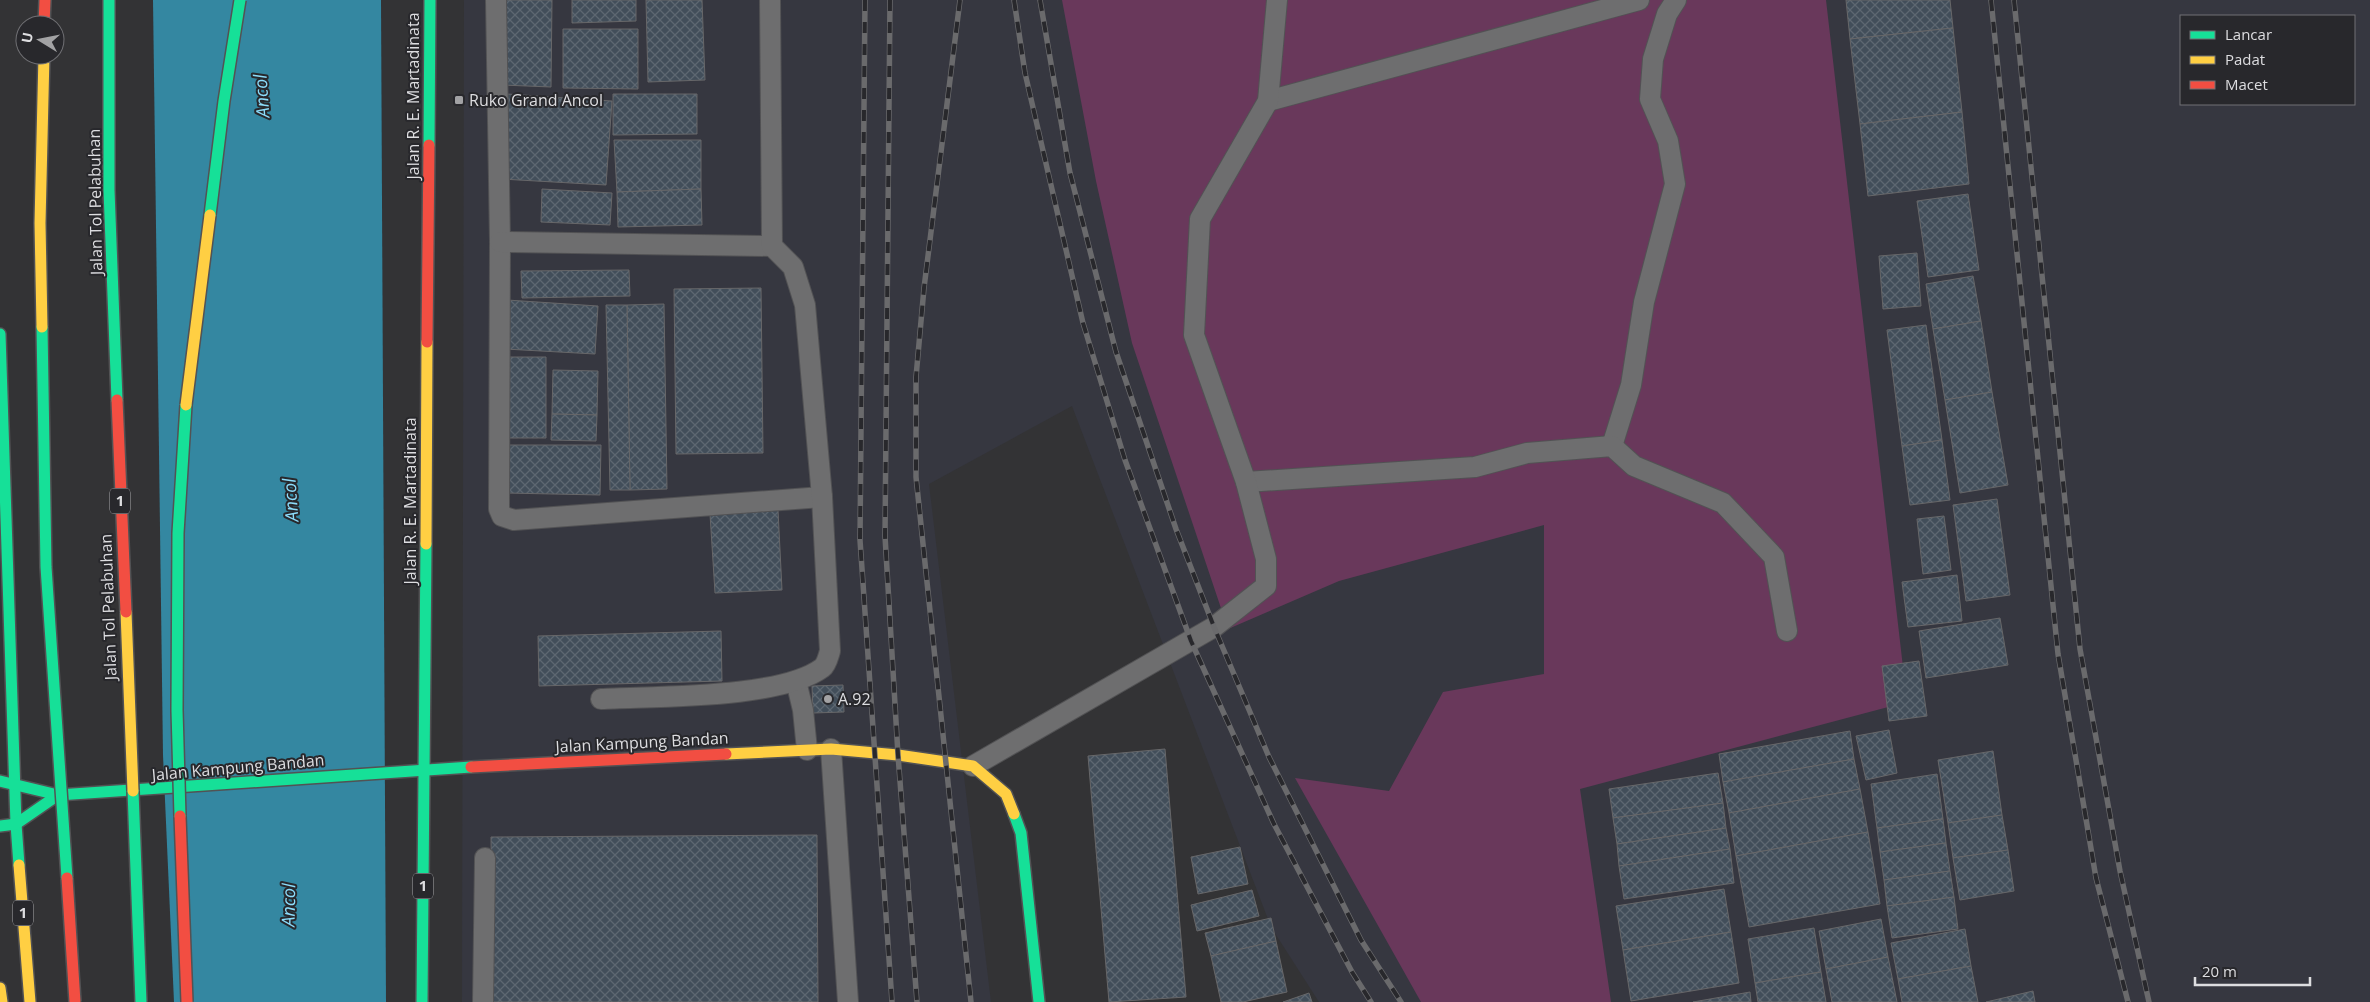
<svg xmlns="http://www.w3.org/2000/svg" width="2370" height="1002" font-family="'Open Sans',sans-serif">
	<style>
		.built { fill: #363740; fill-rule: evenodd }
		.grass { fill: #69385b }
		.water { fill: #3487a1 }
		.building { fill: url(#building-cross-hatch); stroke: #676769 }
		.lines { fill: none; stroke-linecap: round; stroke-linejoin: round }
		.lane-casing { stroke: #525254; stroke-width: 22 }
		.fast-casing { stroke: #525254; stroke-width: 14 }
		.slow-casing { stroke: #525254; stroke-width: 14 }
		.jam-casing { stroke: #525254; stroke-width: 14 }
		.lane { stroke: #6e6e6f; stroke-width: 20 }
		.fast { stroke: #16e098; stroke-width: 11 }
		.slow { stroke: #ffcf43; stroke-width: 11 }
		.jam { stroke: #f24e42; stroke-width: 11 }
		.rail-casing { stroke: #6a6a6c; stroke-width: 5.5 }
		.rail { stroke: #28282c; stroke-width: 4; stroke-dasharray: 11; stroke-linecap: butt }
		.fast-bridge-casing { stroke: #525254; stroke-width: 14; stroke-linecap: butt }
		.slow-bridge-casing { stroke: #525254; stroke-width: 14; stroke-linecap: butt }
		.jam-bridge-casing { stroke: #525254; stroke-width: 14; stroke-linecap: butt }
		.fast-bridge { stroke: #16e098; stroke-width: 11 }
		.slow-bridge { stroke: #ffcf43; stroke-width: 11 }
		.jam-bridge { stroke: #f24e42; stroke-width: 11 }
		.poi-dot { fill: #a2a2a4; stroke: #28282c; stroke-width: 2 }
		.labels { text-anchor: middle; stroke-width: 4; stroke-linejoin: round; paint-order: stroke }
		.shield { fill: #28282c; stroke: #a7a7aa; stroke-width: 1 }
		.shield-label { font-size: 15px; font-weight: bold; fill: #dddde0 }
		.street-label { font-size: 16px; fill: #dddde0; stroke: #28282c }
		.poi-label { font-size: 16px; fill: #dddde0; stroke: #28282c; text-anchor: start }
		.water-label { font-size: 18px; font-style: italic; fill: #8cddfb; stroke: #28282c }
	</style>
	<defs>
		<pattern id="building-cross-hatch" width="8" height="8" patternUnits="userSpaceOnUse" patternTransform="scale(1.25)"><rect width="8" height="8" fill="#424e5a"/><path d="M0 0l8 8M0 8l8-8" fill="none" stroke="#5d6771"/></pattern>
	</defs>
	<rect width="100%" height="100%" fill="#333335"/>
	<path class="built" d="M 464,0 L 2370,0 L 2370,1002 L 1319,1002 L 1271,927 L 1072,406 L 929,484 L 991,1002 L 462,1002 ZM 2181,16 L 2354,16 L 2354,104 L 2181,104 Z"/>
	<polygon class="grass" points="1062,0 1826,0 1907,702 1580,789 1611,1002 1421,1002 1295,778 1389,791 1443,692 1544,674 1544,525 1339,581 1228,629 1132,343 1096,181"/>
	<polygon class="water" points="153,0 381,0 386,1002 174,1002 163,755"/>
	<g class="building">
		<polygon points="502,0 552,0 551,87 502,85"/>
		<polygon points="572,0 636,0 636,21 572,23"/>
		<polygon points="646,0 702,0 705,80 648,82"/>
		<polygon points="1846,0 1950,0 1953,28 1850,39"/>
		<polygon points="1953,28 1962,112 1860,124 1850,39"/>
		<polygon points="563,29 638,29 638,89 563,88"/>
		<polygon points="507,94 612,101 606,185 501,179"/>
		<polygon points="613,94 697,94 697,134 613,135"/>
		<polygon points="1962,112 1969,184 1868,196 1860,124"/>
		<polygon points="614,140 701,140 701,189 617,192"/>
		<polygon points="542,189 612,193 610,225 541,222"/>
		<polygon points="701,189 702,225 618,227 617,192"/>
		<polygon points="1968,194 1979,270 1928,277 1917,201"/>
		<polygon points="1917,253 1921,306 1883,309 1879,256"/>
		<polygon points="629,270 630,296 522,298 521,271"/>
		<polygon points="1973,276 1981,321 1933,329 1926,284"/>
		<polygon points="761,288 763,453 676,454 674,289"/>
		<polygon points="507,300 598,306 595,354 505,349"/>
		<polygon points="664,304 667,489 630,490 627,305"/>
		<polygon points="606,305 627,305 630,490 610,490"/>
		<polygon points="1981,321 1992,392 1945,400 1933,329"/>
		<polygon points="1926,325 1942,440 1902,446 1887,330"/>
		<polygon points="507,357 546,357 546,438 506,438"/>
		<polygon points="553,370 598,371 597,415 552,414"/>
		<polygon points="1992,392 2008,485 1960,493 1945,400"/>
		<polygon points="552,414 597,415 596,441 551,440"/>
		<polygon points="1942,440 1950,500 1910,505 1902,446"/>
		<polygon points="506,445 601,445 600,495 505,493"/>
		<polygon points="1997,499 2010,595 1966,601 1953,505"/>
		<polygon points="778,510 782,590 715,593 710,514"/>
		<polygon points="1944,516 1951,570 1923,574 1917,519"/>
		<polygon points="1957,575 1962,621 1908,627 1902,582"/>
		<polygon points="2000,618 2008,665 1926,678 1919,631"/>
		<polygon points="721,631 722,681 539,686 538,636"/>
		<polygon points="1919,661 1927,716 1889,721 1882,666"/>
		<polygon points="843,685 844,712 813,713 812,686"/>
		<polygon points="1889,730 1897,773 1866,780 1856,736"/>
		<polygon points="1850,731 1854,759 1723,782 1719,754"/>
		<polygon points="1165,749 1186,997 1109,1002 1088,756"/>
		<polygon points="1993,751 2002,815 1948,823 1938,760"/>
		<polygon points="1854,759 1860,789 1729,813 1723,782"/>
		<polygon points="1718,773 1723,803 1613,818 1609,789"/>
		<polygon points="1937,774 1943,819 1877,828 1871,784"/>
		<polygon points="1860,789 1868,832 1736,856 1729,813"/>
		<polygon points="1723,803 1726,828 1617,844 1613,818"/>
		<polygon points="2002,815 2008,850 1953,858 1948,823"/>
		<polygon points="1943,819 1946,843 1880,852 1877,828"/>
		<polygon points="1726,828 1730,849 1619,866 1617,844"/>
		<polygon points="1868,832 1880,904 1749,927 1736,856"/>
		<polygon points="817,835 818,1002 493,1002 491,837"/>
		<polygon points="1946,843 1950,871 1884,880 1880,852"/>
		<polygon points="1240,847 1248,884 1198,894 1191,857"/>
		<polygon points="1730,849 1734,883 1624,899 1619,866"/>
		<polygon points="2008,850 2014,891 1960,900 1953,858"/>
		<polygon points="1950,871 1954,897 1887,906 1884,880"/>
		<polygon points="1724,889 1731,932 1623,950 1616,906"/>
		<polygon points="1252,890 1259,916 1197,931 1191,905"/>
		<polygon points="1954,897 1958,929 1892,938 1887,906"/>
		<polygon points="1271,918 1276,941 1211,956 1205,933"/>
		<polygon points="1881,919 1888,957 1826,969 1819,931"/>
		<polygon points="1814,928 1821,972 1755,983 1748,939"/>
		<polygon points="1965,929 1971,966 1898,979 1891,943"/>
		<polygon points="1731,932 1739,983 1631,1001 1623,950"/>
		<polygon points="1276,941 1287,992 1243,1002 1221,1002 1211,956"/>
		<polygon points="1888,957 1897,1002 1832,1002 1826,969"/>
		<polygon points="1971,966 1978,1002 1902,1002 1898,979"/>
		<polygon points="1821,972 1826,1002 1758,1002 1755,983"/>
		<polygon points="2033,991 2035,1002 1986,1002"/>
		<polygon points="1750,992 1751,1002 1693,1002"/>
		<polygon points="1309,993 1312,1002 1283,1002"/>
	</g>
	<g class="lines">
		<defs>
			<g id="lane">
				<polyline points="496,0 500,242 499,509 502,516 514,520 822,497"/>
				<polyline points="1268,101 1639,0"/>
				<polyline points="500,242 772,246"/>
				<polyline points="1612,446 1631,385 1644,302 1675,184 1668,141 1650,99 1653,59 1667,14 1676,0"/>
				<polyline points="1246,482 1475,467 1527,453 1612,446 1634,466 1723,503 1774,557 1787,631"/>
				<polyline points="796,681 803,710 807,750"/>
				<path d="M 601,699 C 655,696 780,699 822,668 C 827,664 828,657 830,651 L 822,497 L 805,305 L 793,267 L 772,246 L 770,0"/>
				<polyline points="831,749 848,1002"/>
				<polyline points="973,766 1214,627 1266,586 1266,559 1246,482 1194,335 1200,219 1268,101 1277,0"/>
				<polyline points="483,1002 485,858"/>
			</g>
			<g id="fast">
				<polyline points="429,145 430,0"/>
				<polyline points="0,334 16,824 19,865"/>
				<polyline points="0,781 58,795 471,767"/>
				<polyline points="1014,814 1021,833 1039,1002"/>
				<polyline points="0,826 16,824 58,795"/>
				<polyline points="422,1002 426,544"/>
			</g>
			<g id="slow">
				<polyline points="426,544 427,342"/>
				<polyline points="726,754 831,749 898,755 973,766 1006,794 1014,814"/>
				<polyline points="19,865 30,1002"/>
				<polyline points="0,988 2,1002"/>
			</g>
			<g id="jam">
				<polyline points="44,25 45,0"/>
				<polyline points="427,342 429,145"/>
				<polyline points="471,767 726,754"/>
			</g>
		</defs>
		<use href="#lane" class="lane-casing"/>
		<use href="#fast" class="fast-casing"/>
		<use href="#slow" class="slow-casing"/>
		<use href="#jam" class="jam-casing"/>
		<use href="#lane" class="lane"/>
		<use href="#fast" class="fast"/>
		<use href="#slow" class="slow"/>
		<use href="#jam" class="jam"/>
		<defs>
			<g id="rail">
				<polyline points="865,0 860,540 892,1002"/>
				<polyline points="890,0 885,536 898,755 917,1002"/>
				<polyline points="960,0 924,288 916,377 916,477 971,1002"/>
				<polyline points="1014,0 1025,73 1083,323 1125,460 1191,641 1274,824 1352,972 1371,1002"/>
				<polyline points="1040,0 1070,173 1116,352 1176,529 1214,627 1269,757 1361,940 1401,1002"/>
				<polyline points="1991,0 2058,654 2096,878 2128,1002"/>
				<polyline points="2014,0 2080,649 2120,871 2149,1002"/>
			</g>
		</defs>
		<use href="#rail" class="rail-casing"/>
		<use href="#rail" class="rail"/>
		<defs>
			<g id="fast-bridge">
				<polyline points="109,0 109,190 117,400"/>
				<polyline points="210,215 224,101 240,0"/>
				<polyline points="42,327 46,567 67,878"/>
				<polyline points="133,791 141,1002"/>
				<polyline points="180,816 177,710 178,533 186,405"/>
			</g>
			<g id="slow-bridge">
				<polyline points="42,327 40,223 44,55"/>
				<polyline points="186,405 210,215"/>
				<polyline points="126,612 133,791"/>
			</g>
			<g id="jam-bridge">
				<polyline points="117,400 126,612"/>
				<polyline points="180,816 187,1002"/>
				<polyline points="67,878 75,1002"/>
			</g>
		</defs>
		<use href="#fast-bridge" class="fast-bridge-casing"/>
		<use href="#slow-bridge" class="slow-bridge-casing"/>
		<use href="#jam-bridge" class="jam-bridge-casing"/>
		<use href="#fast-bridge" class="fast-bridge"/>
		<use href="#slow-bridge" class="slow-bridge"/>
		<use href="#jam-bridge" class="jam-bridge"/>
	</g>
	<g class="poi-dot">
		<rect x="454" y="95" width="10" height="10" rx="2.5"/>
		<circle cx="828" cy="699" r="5"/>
	</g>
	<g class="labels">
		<g class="shield">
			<rect x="110" y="488.5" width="20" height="25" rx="4"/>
			<rect x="413" y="873.5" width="20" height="25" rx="4"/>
			<rect x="13" y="900.5" width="20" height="25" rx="4"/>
		</g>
		<g class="shield-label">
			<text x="120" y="506">1</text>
			<text x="423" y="891">1</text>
			<text x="23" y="918">1</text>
		</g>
		<g class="street-label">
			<text transform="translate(413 96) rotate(-90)" y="6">Jalan R. E. Martadinata</text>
			<text transform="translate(95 202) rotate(-91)" y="6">Jalan Tol Pelabuhan</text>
			<text transform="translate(410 501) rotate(-90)" y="6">Jalan R. E. Martadinata</text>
			<text transform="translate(108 607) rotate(-92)" y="6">Jalan Tol Pelabuhan</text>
			<text transform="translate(642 742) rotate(-3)" y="6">Jalan Kampung Bandan</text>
			<text transform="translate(238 767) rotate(-5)" y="6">Jalan Kampung Bandan</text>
		</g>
		<g class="poi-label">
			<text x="469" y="106">Ruko Grand Ancol</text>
			<text x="838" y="705">A.92</text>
		</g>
		<g class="water-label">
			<text transform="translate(262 96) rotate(-94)" y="6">Ancol</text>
			<text transform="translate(291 500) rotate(-94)" y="6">Ancol</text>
			<text transform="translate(289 905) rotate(-89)" y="6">Ancol</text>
		</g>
	</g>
	<rect x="2180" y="15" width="175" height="90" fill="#28282c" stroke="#707074"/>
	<rect x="2190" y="31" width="25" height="8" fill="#16e098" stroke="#707074"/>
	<text x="2225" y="40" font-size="15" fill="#dddde0">Lancar</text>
	<rect x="2190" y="56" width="25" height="8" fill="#ffcf43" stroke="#707074"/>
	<text x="2225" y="65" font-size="15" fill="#dddde0">Padat</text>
	<rect x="2190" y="81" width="25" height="8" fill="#f24e42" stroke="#707074"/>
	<text x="2225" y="90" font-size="15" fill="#dddde0">Macet</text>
	<g transform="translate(40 40) rotate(280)"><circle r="24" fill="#28282c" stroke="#707074"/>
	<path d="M0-4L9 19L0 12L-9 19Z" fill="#a2a2a4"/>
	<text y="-8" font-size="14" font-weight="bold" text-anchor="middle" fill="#dddde0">U</text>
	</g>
	<path d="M2195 977v8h115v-8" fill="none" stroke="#dddde0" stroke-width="2.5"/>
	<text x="2202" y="977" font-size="15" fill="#dddde0" stroke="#28282c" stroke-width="4" paint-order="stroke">20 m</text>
</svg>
